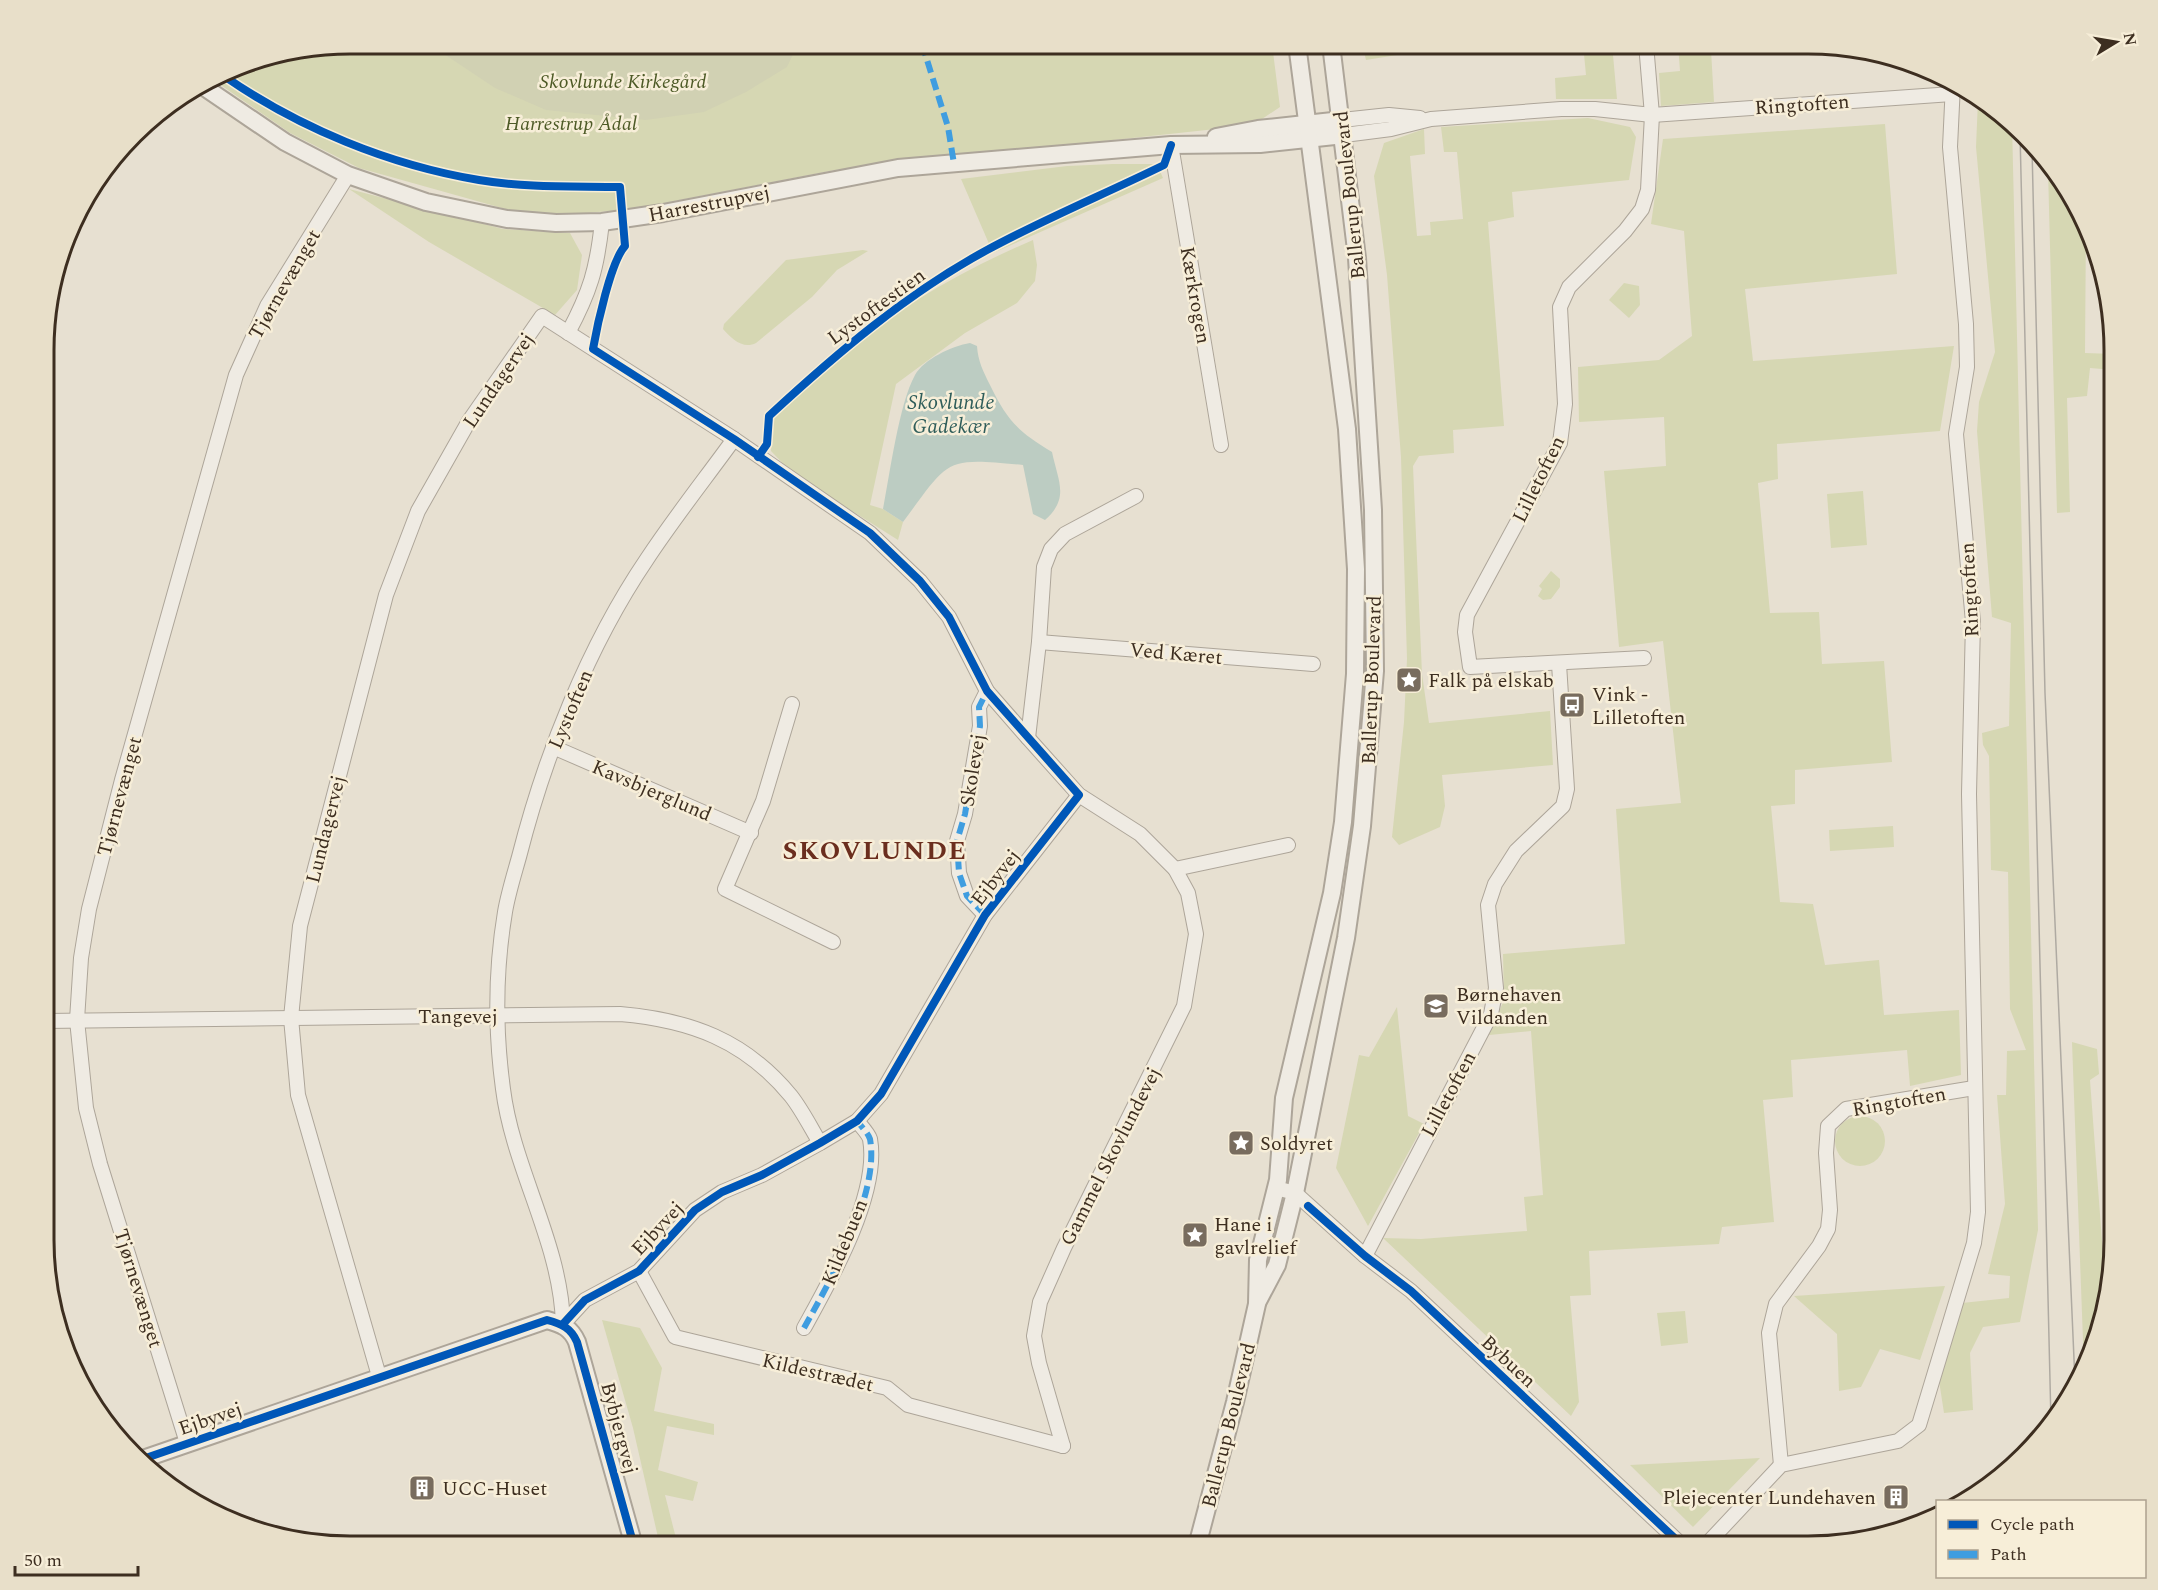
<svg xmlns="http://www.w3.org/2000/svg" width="2158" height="1590" font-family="Spectral,serif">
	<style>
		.green { fill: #d6d7b3 }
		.cemetery { fill: #d1d1b3 }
		.water { fill: #bcccc2 }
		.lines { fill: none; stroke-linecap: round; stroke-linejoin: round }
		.minor-casing { stroke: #ada599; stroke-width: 16 }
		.tertiary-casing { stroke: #ada599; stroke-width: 20 }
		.minor { stroke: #efebe3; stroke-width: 14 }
		.tertiary { stroke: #efebe3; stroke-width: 16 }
		.tram { stroke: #afaaa2; stroke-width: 1.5 }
		.quiet { stroke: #3f9de0; stroke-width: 6; stroke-dasharray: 12 6; stroke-linecap: butt }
		.cycleway-casing { stroke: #f7eed8; stroke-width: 11 }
		.cycleway { stroke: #0057b8; stroke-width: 8 }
		.labels { text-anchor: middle; stroke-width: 5; stroke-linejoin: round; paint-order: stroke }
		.park-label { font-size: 20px; font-style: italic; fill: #4d5a26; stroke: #f7eed8 }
		.street-label { font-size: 20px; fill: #3d2e20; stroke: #f7eed8 }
		.poi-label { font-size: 20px; fill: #3d2e20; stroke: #f7eed8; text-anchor: start }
		.water-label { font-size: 21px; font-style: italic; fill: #2f5d5a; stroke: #f7eed8 }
		.district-label { font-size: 26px; font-weight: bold; letter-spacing: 1.5px; fill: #6b2e1e; stroke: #f7eed8 }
		.rim { fill: none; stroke: #3d2e20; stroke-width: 3 }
	</style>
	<rect width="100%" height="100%" fill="#e7e0d1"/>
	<g class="green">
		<polygon points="350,44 1272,44 1280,107 1253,125 835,170 633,209 563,215 509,210 359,168 290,133 215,81 251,60"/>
		<polygon points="1362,44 1396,44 1397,55 1366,60"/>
		<polygon points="1583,44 1612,44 1617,99 1556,99 1555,78 1586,75"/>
		<polygon points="1678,44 1789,44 1711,50 1714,102 1661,106 1659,73 1680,71"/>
		<polygon points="1978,100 2012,123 2038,1230 2020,1322 1983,1327 1970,1353 1973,1410 1944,1413 1938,1374 1962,1303 2009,1298 2010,1276 1988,1274 2005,1204 1997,1095 2006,1095 2007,1051 2026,1050 2010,1009 2008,872 1991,870 1989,756 1983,745 1982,733 2009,726 2011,623 1992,617 1977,431 1979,402 1995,352 1976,147"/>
		<polygon points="1588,118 1630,127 1636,137 1629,180 1512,192 1514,217 1488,222 1504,426 1453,430 1454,453 1419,456 1413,466 1422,674 1429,723 1550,711 1553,765 1442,775 1445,806 1440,827 1399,845 1392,837 1404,722 1407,659 1401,457 1387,275 1374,176 1384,143 1424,129 1425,154 1410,156 1417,236 1431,235 1430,222 1463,219 1457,152 1444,152 1441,127"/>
		<polygon points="1885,124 1897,274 1745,289 1753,361 1954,346 1940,431 1777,444 1778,479 1758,483 1770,613 1819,612 1822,664 1884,661 1892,762 1795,770 1795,804 1771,806 1780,902 1813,904 1825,965 1879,960 1884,1015 1959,1010 1961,1075 1910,1086 1907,1050 1791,1060 1793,1097 1763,1100 1774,1222 1722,1227 1719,1244 1589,1251 1591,1295 1570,1296 1579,1402 1571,1416 1383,1238 1421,1239 1527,1231 1524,1197 1543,1195 1531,1031 1489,1035 1504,1000 1503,954 1625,944 1616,809 1681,803 1663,641 1619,647 1604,471 1666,466 1664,417 1579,422 1578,367 1659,360 1692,336 1684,231 1651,224 1663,139"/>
		<polygon points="1113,164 1157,164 1163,178 993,253 961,179 1067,166"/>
		<polygon points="2048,170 2083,215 2086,223 2085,353 2114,354 2114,370 2090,368 2087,396 2067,398 2070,512 2057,513"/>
		<polygon points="349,189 503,229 570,233 582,255 577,290 555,315 429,242"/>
		<path d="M 1033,240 L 1037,265 L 1035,281 L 1017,303 L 965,333 L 896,384 L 870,505 L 883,509 L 903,522 L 898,540 L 792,473 L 771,451 L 772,420 C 796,399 818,376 842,355 C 899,306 965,269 1033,240 Z"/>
		<path d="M 863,250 L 868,251 L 837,270 L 812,297 L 756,343 C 743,350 731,338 723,329 L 724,324 L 786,260 Z"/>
		<polygon points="1624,283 1639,286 1640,305 1629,318 1609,300"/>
		<polygon points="1863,491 1867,545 1831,548 1827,494"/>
		<polygon points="1551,571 1560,579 1560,587 1551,599 1543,600 1538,596 1542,589 1539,586"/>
		<polygon points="1893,826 1894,847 1830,851 1829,830"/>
		<polygon points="1397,1007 1408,1116 1424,1124 1368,1226 1336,1168 1359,1055 1369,1057"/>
		<polygon points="2072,1042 2097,1049 2099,1074 2090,1080 2106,1295 2091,1357 2084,1368"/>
		<circle cx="1860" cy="1141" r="25"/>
		<polygon points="1945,1286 1920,1360 1880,1349 1861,1387 1839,1391 1837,1334 1794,1296"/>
		<polygon points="1685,1311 1688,1343 1661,1346 1657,1313"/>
		<polygon points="602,1320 640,1328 662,1368 654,1411 714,1424 714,1435 667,1426 658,1470 698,1482 693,1501 665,1495 678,1546 660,1546 633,1428"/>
		<polygon points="1760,1458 1693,1527 1630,1465"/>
	</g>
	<polygon class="cemetery" points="429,44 798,44 787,67 746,92 704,112 646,120 546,110 495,88"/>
	<path class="water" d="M 970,343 L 977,346 C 978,361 983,371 990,385 C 1007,420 1018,432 1052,452 C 1058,481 1070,498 1045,520 L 1033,514 L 1023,465 C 943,457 950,459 903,522 L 883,509 C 890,473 899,404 915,375 C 924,359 952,346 970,343 Z"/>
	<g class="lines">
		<defs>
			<g id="minor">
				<polyline points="1342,120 1389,115 1420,118"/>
				<polyline points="1344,135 1391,129 1431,119 1561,109 1595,109 1652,115 1952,94"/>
				<polyline points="1171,145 1221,445"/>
				<path d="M 568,333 C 590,292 597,269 602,222"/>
				<polyline points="1039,642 1313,664"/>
				<polyline points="1644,658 1470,667 1465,632 1467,615 1560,443 1565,404 1560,307 1569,287 1625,231 1642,209 1648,190 1652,115 1646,44"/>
				<polyline points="792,704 763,801 725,889 833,942"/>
				<polyline points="1028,738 1039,642 1044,567 1051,549 1065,534 1136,496"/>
				<polyline points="553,747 751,833"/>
				<polyline points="1175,869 1288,845"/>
				<polyline points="985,915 967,896 959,873 957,841 965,814 980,726 979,707 987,691"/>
				<path d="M 45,1021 L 620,1014 C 690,1020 745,1040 791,1096 C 802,1110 811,1128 820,1143"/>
				<polyline points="1276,1188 1295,1193 1365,1256 1411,1291 1683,1546"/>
				<polyline points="1365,1256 1491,1014 1496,988 1488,905 1495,884 1516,851 1563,806 1567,789 1559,664"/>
				<polyline points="639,1271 675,1337 887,1388 908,1405 1063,1446"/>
				<path d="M 563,1324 C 561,1243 513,1169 503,1089 C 495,1030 495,972 505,912 C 508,894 514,875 519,857 C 545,755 588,646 647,559 C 674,518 705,479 734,439"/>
				<polyline points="563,1324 585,1300 639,1271 695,1210 722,1192 762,1175 820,1143 857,1121 881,1094 985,915 1079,795"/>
				<path d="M 804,1328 C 830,1281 880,1194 870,1139 C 868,1133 861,1126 857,1121"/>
				<polyline points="379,1376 298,1095 291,1018 300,926 386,595 418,511 469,421 542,316 734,439 870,533 920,581 949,617 987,691 1028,738 1079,795 1140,834 1175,869 1188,893 1196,934 1184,1006 1064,1248 1040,1302 1034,1336 1039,1363 1063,1446"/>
				<polyline points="187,1443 100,1164 86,1108 77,1020 81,958 89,909 122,780 236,375 267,306 348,175"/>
				<polyline points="1781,1465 1769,1333 1776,1304 1819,1246 1828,1229 1830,1210 1826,1153 1828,1126 1846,1109 1974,1088"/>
				<polyline points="1705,1546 1781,1465 1898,1441 1919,1425 1974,1243 1978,1212 1969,794 1973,622 1956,434 1967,367 1966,324 1950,147 1953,84"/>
			</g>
			<g id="tertiary">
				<polyline points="204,87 285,142 348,175 426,202 507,219 556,223 602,222 663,213 898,168 1171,145 1260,144 1344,135"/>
				<polyline points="1216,137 1258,129 1342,120"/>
				<polyline points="1258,1301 1277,1265 1295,1193 1346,938 1362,826 1375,671 1373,510 1357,258 1331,44"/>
				<path d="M 140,1460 L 547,1320 C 562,1324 571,1328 577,1342 L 634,1546"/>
				<polyline points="1197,1546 1235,1402 1257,1304 1258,1260 1278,1180 1284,1098 1332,893 1343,822 1355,674 1356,569 1347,429 1297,44"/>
			</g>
		</defs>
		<use href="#minor" class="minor-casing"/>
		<use href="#tertiary" class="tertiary-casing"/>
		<use href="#minor" class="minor"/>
		<use href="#tertiary" class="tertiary"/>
		<g class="tram">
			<polyline points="2020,133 2051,1422"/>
			<polyline points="2032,148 2045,693 2075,1382"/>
		</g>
		<g class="quiet">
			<polyline points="922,44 948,127 954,164"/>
			<polyline points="985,915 967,896 959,873 957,841 965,814 980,726 979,707 987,691"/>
			<path d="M 804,1328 C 830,1281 880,1194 870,1139 C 868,1133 861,1126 857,1121"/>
		</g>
		<defs>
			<g id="cycleway">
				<path d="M 224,76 C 299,128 389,165 479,180 C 526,188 573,186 620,187 L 625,246 C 611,261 597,326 593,349 L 734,439 L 870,533 L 920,581 L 949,617 L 987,691 L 1079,795 L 985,915 L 881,1094 L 857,1121 L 820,1143 L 762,1175 L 722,1192 L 695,1210 L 639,1271 L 585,1300 L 563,1324"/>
				<path d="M 758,457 L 767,444 L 769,416 C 836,354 906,294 987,250 C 1044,219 1105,194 1164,165 L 1171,145"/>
				<polyline points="1308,1206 1365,1256 1411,1291 1683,1546"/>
				<path d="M 140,1460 L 547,1320 C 562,1324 571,1328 577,1342 L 634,1546"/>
			</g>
		</defs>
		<use href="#cycleway" class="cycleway-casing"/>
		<use href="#cycleway" class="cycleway"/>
	</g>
	<defs>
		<symbol id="sight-square" viewBox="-11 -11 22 22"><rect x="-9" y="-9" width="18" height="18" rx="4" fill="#786c5e" stroke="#f7eed8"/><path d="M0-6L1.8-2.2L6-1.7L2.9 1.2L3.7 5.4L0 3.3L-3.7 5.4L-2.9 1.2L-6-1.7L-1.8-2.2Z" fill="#fff"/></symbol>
		<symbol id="bus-square" viewBox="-11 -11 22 22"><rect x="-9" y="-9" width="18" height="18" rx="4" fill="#786c5e" stroke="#f7eed8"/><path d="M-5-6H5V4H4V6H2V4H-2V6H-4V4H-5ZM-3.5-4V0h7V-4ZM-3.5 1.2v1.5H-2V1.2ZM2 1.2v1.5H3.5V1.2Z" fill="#fff"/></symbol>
		<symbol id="school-square" viewBox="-11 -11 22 22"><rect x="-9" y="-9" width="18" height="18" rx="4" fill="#786c5e" stroke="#f7eed8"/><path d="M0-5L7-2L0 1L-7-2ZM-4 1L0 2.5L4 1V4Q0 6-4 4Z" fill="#fff"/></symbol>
		<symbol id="building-square" viewBox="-11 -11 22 22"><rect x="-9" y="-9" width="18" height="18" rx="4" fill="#786c5e" stroke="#f7eed8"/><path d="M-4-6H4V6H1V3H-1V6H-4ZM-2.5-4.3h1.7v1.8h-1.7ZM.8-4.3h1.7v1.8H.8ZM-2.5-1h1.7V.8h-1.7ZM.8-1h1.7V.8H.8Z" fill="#fff"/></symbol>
	</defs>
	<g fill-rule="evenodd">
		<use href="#sight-square" x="1394" y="665" width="30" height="30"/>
		<use href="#bus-square" x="1557" y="690" width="30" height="30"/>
		<use href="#school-square" x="1421" y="991" width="30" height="30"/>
		<use href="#sight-square" x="1226" y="1128" width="30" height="30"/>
		<use href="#sight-square" x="1180" y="1220" width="30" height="30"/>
		<use href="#building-square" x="407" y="1473" width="30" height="30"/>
		<use href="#building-square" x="1881" y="1482" width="30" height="30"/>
	</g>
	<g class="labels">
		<g class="park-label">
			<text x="623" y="88">Skovlunde Kirkegård</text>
			<text x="571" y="130">Harrestrup Ådal</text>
		</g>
		<g class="street-label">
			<text transform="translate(1802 104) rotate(-4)" y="7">Ringtoften</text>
			<text transform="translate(1349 195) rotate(-96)" y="7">Ballerup Boulevard</text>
			<text transform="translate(709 203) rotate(-11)" y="7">Harrestrupvej</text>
			<text transform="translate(284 284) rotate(-60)" y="7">Tjørnevænget</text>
			<text transform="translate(1196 295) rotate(80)" y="7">Kærkrogen</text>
			<text transform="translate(876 306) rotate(-36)" y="7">Lystoftestien</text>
			<text transform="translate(498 380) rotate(-56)" y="7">Lundagervej</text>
			<text transform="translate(1538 479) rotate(-64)" y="7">Lilletoften</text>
			<text transform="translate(1969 590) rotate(-93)" y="7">Ringtoften</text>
			<text transform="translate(1176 653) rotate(5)" y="7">Ved Kæret</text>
			<text transform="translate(1371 680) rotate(-88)" y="7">Ballerup Boulevard</text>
			<text transform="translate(570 709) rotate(-67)" y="7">Lystoften</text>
			<text transform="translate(972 770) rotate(-81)" y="7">Skolevej</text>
			<text transform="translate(652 790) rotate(23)" y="7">Kavsbjerglund</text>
			<text transform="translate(119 796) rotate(-75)" y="7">Tjørnevænget</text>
			<text transform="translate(325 829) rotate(-76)" y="7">Lundagervej</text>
			<text transform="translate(995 877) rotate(-52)" y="7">Ejbyvej</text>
			<text x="458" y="1023">Tangevej</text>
			<text transform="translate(1448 1094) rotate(-62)" y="7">Lilletoften</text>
			<text transform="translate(1899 1101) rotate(-10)" y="7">Ringtoften</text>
			<text transform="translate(1110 1156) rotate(-63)" y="7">Gammel Skovlundevej</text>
			<text transform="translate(657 1228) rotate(-47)" y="7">Ejbyvej</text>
			<text transform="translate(844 1242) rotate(-68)" y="7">Kildebuen</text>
			<text transform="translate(139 1288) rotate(73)" y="7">Tjørnevænget</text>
			<text transform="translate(1509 1361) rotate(43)" y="7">Bybuen</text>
			<text transform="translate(818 1372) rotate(13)" y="7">Kildestrædet</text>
			<text transform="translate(210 1418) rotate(-19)" y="7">Ejbyvej</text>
			<text transform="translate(1228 1425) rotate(-76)" y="7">Ballerup Boulevard</text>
			<text transform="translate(620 1428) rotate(75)" y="7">Bybjergvej</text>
		</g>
		<g class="poi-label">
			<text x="1428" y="687">Falk på elskab</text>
			<text x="1592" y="701">Vink -<tspan x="1592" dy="23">Lilletoften</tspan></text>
			<text x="1456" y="1001">Børnehaven<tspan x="1456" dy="23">Vildanden</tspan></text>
			<text x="1260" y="1150">Soldyret</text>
			<text x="1214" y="1231">Hane i<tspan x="1214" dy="23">gavlrelief</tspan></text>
			<text x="442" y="1495">UCC-Huset</text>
			<text x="1876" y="1504" text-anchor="end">Plejecenter Lundehaven</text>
		</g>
		<g class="water-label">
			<text x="951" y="409">Skovlunde<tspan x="951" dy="24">Gadekær</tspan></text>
		</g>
		<g class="district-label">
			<text x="875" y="859">SKOVLUNDE</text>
		</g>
	</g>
	<path d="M0 0H2158V1590H0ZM350 54H1808A296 296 0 0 1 2104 350V1240A296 296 0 0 1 1808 1536H350A296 296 0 0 1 54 1240V350A296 296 0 0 1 350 54Z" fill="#e8dfc9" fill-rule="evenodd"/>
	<path class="rim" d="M350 54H1808A296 296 0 0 1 2104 350V1240A296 296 0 0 1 1808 1536H350A296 296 0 0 1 54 1240V350A296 296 0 0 1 350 54Z"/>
	<rect x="1936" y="1500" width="210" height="78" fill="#f7eed8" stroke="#ada18e" stroke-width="1.5"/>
	<rect x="1948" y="1520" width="30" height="9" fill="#0057b8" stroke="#ada18e" stroke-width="1.5"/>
	<text x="1990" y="1530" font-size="18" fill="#3d2e20">Cycle path</text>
	<rect x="1948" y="1550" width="30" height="9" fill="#3f9de0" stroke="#ada18e" stroke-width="1.5"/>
	<text x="1990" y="1560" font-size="18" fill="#3d2e20">Path</text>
	<g transform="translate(2116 42) rotate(79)" stroke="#f7eed8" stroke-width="4.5" paint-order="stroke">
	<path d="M0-4.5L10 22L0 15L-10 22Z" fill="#3d2e20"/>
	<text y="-9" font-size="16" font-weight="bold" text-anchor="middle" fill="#3d2e20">N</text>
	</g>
	<path d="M15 1566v9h123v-9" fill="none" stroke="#3d2e20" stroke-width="3"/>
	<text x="24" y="1566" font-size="18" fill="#3d2e20" stroke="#f7eed8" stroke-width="4.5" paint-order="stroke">50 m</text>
</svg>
